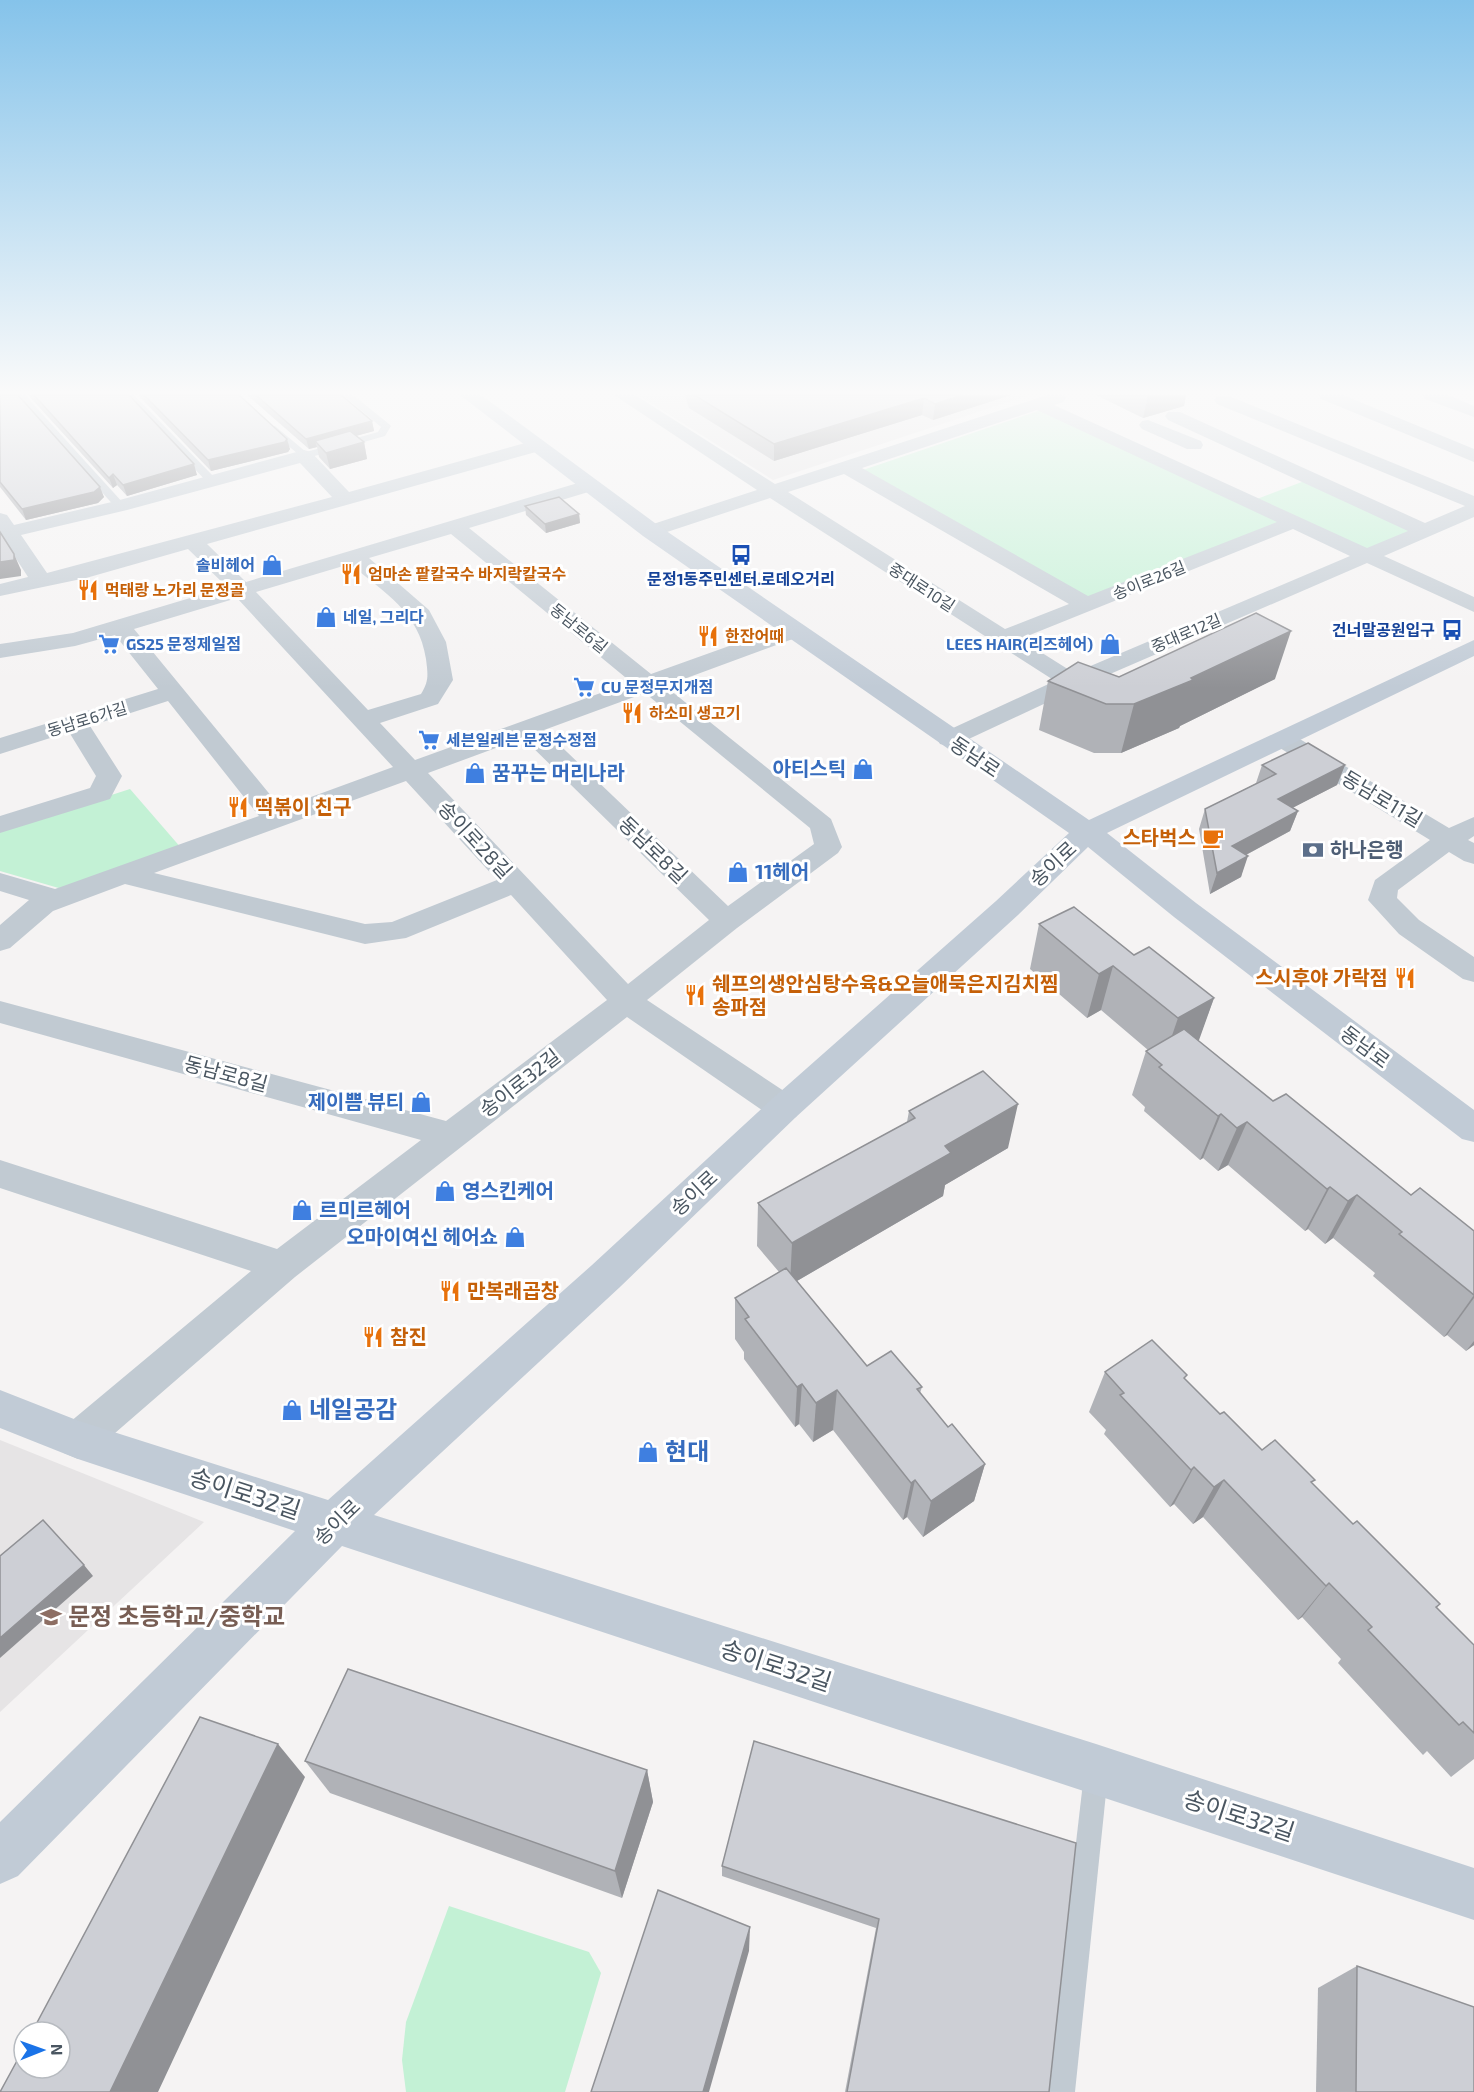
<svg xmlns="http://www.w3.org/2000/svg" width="1474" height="2092" font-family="'Exo 2','Noto Sans KR',sans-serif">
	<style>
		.education { fill: #e6e4e5 }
		.green { fill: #c3f1d5 }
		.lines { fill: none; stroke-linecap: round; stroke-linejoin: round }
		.lane { fill: #c1cad2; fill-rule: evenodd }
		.street { fill: #c1cad2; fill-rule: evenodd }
		.secondary { fill: #c1cbd6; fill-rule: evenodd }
		.wall { fill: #b0b2b7 }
		.shaded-wall { fill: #909195 }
		.building { fill: #cdcfd5; stroke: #909195; stroke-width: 1.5 }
		.labels { text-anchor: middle; stroke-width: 6; stroke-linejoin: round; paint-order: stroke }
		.far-shop-label { font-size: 16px; font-weight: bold; fill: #366cbe; stroke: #fff; text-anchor: start }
		.far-food-label { font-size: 16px; font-weight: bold; fill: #c56008; stroke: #fff; text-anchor: start }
		.far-transit-label { font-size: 16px; font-weight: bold; fill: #164399; stroke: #fff }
		.far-street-label { font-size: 16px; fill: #4a5661; stroke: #fff }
		.street-label { font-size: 20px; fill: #4a5661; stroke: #fff }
		.shop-label { font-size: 20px; font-weight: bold; fill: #366cbe; stroke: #fff; text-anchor: start }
		.food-label { font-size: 20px; font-weight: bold; fill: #c56008; stroke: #fff; text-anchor: start }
		.service-label { font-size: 20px; font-weight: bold; fill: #4e5e75; stroke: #fff; text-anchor: start }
		.near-shop-label { font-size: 24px; font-weight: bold; fill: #366cbe; stroke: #fff; text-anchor: start }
		.near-street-label { font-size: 24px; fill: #4a5661; stroke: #fff }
		.near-education-label { font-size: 24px; font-weight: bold; fill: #785e54; stroke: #fff; text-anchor: start }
	</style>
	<rect width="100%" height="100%" fill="#f5f3f3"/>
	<g class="education">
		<polygon points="638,395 1029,395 773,480"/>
		<polygon points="0,1440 204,1522 0,1712"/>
	</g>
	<g class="green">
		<polygon points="1041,410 1287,522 1087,599 863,470"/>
		<polygon points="1307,480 1419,531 1367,552 1257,499"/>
		<polygon points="130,789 182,849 69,891 0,871 0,831"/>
		<polygon points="449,1906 589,1952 601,1973 565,2092 406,2092 402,2060 406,2022"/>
	</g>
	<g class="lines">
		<g class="lane">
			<polygon points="16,395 25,395 124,504 124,508 116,508"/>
			<polygon points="125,395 134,395 216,479 216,483 208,483"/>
			<polygon points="343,395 353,395 389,424 391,426 385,436 304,459 267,428 275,426 306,452 378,432 381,427"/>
			<polygon points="1096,1762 1105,1765 1108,1774 1075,2092 1047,2092 1084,1774 1087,1765"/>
		</g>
		<g class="street">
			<path d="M 614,395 L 635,395 L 775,484 L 1047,395 L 1064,395 L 1066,398 L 1063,402 L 1054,405 L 1367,548 L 1408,531 L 1168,420 L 1165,416 L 1168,412 L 1180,412 L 1425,523 L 1465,506 L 1217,404 L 1214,400 L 1217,396 L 1229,396 L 1474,496 L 1474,517 L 1384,556 L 1474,597 L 1474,612 L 1367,563 L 1080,687 L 958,744 L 949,746 L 940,744 L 937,739 L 940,734 L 1055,681 L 770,498 L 658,535 L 644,535 L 641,531 L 644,527 L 757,490 ZM 1037,410 L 1277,522 L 1088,596 L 862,468 ZM 844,474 L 1069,604 L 1005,629 L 788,492 ZM 1293,529 L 1350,556 L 1074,673 L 1020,639 Z"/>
			<polygon points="1319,395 1343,395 1474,449 1474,462 1321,399"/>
			<polygon points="1423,395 1448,395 1474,406 1474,417 1425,399"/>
			<polygon points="1148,420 1201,441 1203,445 1201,449 1187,449 1142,429 1139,425 1142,421"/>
			<path d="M 536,440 L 543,442 L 545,446 L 543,450 L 207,544 L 246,582 L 588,480 L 595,482 L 598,486 L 595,490 L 469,528 L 651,674 L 785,626 L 793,624 L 801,626 L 804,631 L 801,636 L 665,686 L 831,819 L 842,847 L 838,853 L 737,928 L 647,1000 L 796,1099 L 800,1108 L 796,1117 L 784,1121 L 772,1117 L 627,1017 L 295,1277 L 92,1453 L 78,1459 L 64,1453 L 58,1440 L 64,1427 L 251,1271 L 0,1188 L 0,1160 L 277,1249 L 421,1140 L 0,1023 L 0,1001 L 446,1121 L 607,1000 L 511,895 L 406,938 L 365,944 L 125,884 L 53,911 L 10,948 L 0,951 L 0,925 L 29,900 L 0,891 L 0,873 L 55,889 L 259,816 L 168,701 L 90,726 L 122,776 L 110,799 L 0,833 L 0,816 L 90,788 L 96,776 L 69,732 L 0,754 L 0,738 L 158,689 L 115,635 L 75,646 L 0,658 L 0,644 L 73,633 L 227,587 L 188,549 L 86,578 L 0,596 L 0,584 L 28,577 L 0,534 L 0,513 L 7,515 L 14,525 L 116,501 L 304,450 L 311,452 L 349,492 ZM 300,463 L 332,497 L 47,573 L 21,535 L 127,510 ZM 451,534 L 631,682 L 415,760 L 380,723 L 438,704 L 453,680 L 446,642 L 429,610 L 369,558 ZM 350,564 C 385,593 419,612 426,659 C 428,675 429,681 421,694 L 368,710 L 256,592 ZM 237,598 L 393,767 L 281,808 L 134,629 ZM 645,693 L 810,828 L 814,844 L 728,906 L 544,730 ZM 523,738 L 709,920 L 628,984 L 428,773 ZM 406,781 L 497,880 L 392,922 L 365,924 L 154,873 Z"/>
			<polygon points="1284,733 1293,735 1449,828 1474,817 1474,836 1468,840 1474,843 1474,864 1464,861 1449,852 1398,890 1397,898 1419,920 1474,957 1474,982 1463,979 1399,934 1368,900 1375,880 1430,840 1275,745 1272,740 1275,735"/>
		</g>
		<polygon class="secondary" points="460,395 481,395 659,526 1089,820 1474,640 1474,656 1107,833 1196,903 1474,1110 1474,1142 1462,1139 1174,917 1088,847 1018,915 796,1117 620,1287 374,1515 1096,1744 1474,1868 1474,1920 342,1546 18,1876 0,1884 0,1822 295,1531 78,1459 0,1428 0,1390 79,1421 328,1500 592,1265 772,1099 996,901 1069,833 643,536"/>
	</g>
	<g class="wall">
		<polygon points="0,395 104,497 98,503 26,520 0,487"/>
		<polygon points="28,395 129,395 197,475 127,496 117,485 113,488"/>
		<polygon points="138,395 239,395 290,449 288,452 211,471"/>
		<polygon points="247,395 341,395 372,421 374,431 355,436 364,442 367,459 330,469 319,457 317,447 309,449"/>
		<polygon points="685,395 1011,395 933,420 922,415 774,461 689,408"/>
		<polygon points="1096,395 1186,395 1184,406 1143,418"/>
		<polygon points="525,506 579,514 580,523 546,533 526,515"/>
		<polygon points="1119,677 1275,679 1180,726 1179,728 1121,753 1094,753 1039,730 1048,681"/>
		<polygon points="1262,765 1345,765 1337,785 1292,808 1298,811 1290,831 1246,855 1241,877 1210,894 1199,829 1205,809 1256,783"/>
		<polygon points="1039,924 1134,955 1214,998 1198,1041 1273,1101 1411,1195 1474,1231 1474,1345 1466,1351 1447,1335 1444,1337 1373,1276 1375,1273 1333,1238 1325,1244 1308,1229 1305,1231 1228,1165 1218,1171 1203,1158 1200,1160 1144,1111 1145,1107 1132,1095 1146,1051 1148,1050 1101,1010 1087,1018 1030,969"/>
		<polygon points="909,1111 1008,1148 945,1185 943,1196 797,1281 867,1366 922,1387 920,1393 948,1427 985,1464 974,1501 923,1537 907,1517 903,1520 833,1430 813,1442 799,1424 795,1427 744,1359 744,1352 735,1339 735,1298 779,1272 757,1246 758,1203 907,1122"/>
		<polygon points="1105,1372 1185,1379 1220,1414 1262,1450 1312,1483 1353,1524 1440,1604 1437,1608 1474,1645 1474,1759 1451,1777 1427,1751 1423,1755 1338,1663 1341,1659 1302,1617 1298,1620 1203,1517 1193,1524 1174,1504 1170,1507 1104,1434 1106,1430 1089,1412"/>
		<polygon points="754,1741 1049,2092 845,2092 876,1928 722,1876 722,1866"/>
		<polygon points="305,1761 647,1770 653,1802 622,1898 330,1793"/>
		<polygon points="1357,1966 1474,2092 1316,2092 1318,1988"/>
	</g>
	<g class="shaded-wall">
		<polygon points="962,395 1011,395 933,420 935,404"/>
		<polygon points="1151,395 1186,395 1184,406 1143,418 1148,396"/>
		<polygon points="924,398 922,415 774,461 774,444"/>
		<polygon points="372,421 374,431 320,446 315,441 317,447 309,449 306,439"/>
		<polygon points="287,439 290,449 288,452 211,471 208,460"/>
		<polygon points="364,442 367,459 330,469 326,453"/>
		<polygon points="194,464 197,475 127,496 123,485"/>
		<polygon points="113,474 117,485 113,488 109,478"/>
		<polygon points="100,487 104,497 98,503 26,520 22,509"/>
		<polygon points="579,514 580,523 546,533 545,524"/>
		<polygon points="14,554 21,570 21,576 0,579 0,562"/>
		<polygon points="1291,631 1275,679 1180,726 1179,728 1121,753 1134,704 1191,678"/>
		<polygon points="1345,765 1337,785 1271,819 1278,799"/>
		<polygon points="1298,811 1290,831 1225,866 1232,846"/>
		<polygon points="1248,856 1241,877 1210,894 1217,873"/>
		<polygon points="1113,966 1101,1010 1087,1018 1099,974"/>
		<polygon points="1214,998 1198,1043 1163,1062 1178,1018"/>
		<polygon points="1018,1104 1008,1148 945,1185 943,1196 790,1285 792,1243 945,1146"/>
		<polygon points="1221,1114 1203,1158 1200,1160 1218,1116"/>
		<polygon points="1247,1122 1228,1165 1218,1171 1237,1128"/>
		<polygon points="1330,1187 1308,1229 1305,1231 1327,1189"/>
		<polygon points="1357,1195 1333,1238 1325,1244 1348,1201"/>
		<polygon points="1474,1295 1474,1298 1447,1335 1444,1337"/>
		<polygon points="1474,1341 1474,1345 1466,1351"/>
		<polygon points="802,1384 799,1424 795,1427 797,1387"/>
		<polygon points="837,1390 833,1430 813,1442 816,1403"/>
		<polygon points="985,1464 974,1501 923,1537 931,1501"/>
		<polygon points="1194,1467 1174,1504 1170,1507 1191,1470"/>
		<polygon points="915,1480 907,1517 903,1520 911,1483"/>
		<polygon points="1224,1480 1203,1517 1193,1524 1214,1487"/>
		<polygon points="84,1565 93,1576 0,1658 0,1638"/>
		<polygon points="1329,1583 1302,1617 1298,1620 1326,1586"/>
		<polygon points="278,1744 305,1777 158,2092 110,2092"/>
		<polygon points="647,1770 653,1802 622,1898 615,1871"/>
		<polygon points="750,1927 749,1951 709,2092 703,2092"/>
	</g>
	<g class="building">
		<polygon points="0,395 18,395 100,487 94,492 22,509 0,482"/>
		<polygon points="34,395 129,395 194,464 123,485 113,474 109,478"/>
		<polygon points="144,395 239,395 287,439 285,442 208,460"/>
		<polygon points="256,395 341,395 372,421 306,439"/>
		<polygon points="694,395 962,395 935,404 924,398 774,444"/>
		<polygon points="350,431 364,442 326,453 315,441"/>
		<polygon points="559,497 579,514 545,524 525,506"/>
		<polygon points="0,532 14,554 14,560 0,562"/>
		<polygon points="1256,613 1291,631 1191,678 1193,680 1134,704 1106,704 1048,681 1078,662 1119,677"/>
		<polygon points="1308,743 1345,765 1278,799 1298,811 1232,846 1248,856 1217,873 1205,809 1276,774 1262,765"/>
		<polygon points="1074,907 1134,955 1149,947 1214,998 1178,1018 1113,966 1099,974 1039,924"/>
		<polygon points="1184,1029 1273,1101 1286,1094 1411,1195 1420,1188 1474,1231 1474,1295 1399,1234 1402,1232 1357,1195 1348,1201 1330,1187 1327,1189 1247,1122 1237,1128 1221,1114 1218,1116 1159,1067 1162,1065 1146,1051"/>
		<polygon points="983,1071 1018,1104 945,1146 951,1153 792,1243 758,1203 915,1118 909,1111"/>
		<polygon points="786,1268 867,1366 891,1351 922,1387 917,1389 948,1427 952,1424 985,1464 931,1501 915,1480 911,1483 837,1390 816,1403 802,1384 797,1387 745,1319 749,1317 735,1298"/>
		<polygon points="1152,1340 1187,1375 1184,1378 1220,1414 1224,1412 1262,1450 1275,1440 1315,1480 1311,1482 1353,1524 1357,1521 1440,1604 1436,1607 1474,1645 1474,1733 1463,1722 1459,1725 1368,1630 1372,1627 1329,1583 1326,1586 1224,1480 1214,1487 1194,1467 1191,1470 1120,1395 1124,1393 1105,1372"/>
		<polygon points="43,1520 84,1565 0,1638 0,1556"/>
		<polygon points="348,1669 647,1770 615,1871 305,1761"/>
		<polygon points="200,1717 278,1744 110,2092 0,2092 24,2048 24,2068 60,2068 60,2032 32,2032"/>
		<polygon points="754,1741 1076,1843 1049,2092 847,2092 879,1919 722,1866"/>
		<polygon points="658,1890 750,1927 703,2092 591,2092"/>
		<polygon points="1357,1966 1474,2007 1474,2092 1356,2092"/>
	</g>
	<linearGradient id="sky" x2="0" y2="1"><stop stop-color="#85c3ea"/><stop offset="0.57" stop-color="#fafafa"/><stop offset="1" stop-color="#fafafa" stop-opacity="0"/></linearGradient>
	<rect width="1474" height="688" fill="url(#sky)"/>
	<defs>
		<symbol id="bus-bare" viewBox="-9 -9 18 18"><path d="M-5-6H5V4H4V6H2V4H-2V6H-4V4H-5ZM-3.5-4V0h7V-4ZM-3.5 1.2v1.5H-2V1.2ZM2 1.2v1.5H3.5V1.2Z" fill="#1a4fb4" stroke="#fff" stroke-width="2.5" paint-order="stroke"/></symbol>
		<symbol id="shop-bare" viewBox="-9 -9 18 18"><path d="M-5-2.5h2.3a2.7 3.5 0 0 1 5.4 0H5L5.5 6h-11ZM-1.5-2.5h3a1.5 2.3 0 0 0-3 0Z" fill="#3f7fe0" stroke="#fff" stroke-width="2.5" paint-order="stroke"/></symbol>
		<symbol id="restaurant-bare" viewBox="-9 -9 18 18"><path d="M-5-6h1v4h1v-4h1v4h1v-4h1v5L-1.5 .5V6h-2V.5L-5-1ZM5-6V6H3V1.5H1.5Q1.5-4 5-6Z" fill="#e8710a" stroke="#fff" stroke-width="2.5" paint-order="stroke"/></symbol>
		<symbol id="supermarket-bare" viewBox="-9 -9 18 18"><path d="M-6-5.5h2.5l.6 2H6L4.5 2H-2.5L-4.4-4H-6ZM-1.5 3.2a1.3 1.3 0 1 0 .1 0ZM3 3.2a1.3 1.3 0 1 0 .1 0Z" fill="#3f7fe0" stroke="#fff" stroke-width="2.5" paint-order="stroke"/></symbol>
		<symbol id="cafe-bare" viewBox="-9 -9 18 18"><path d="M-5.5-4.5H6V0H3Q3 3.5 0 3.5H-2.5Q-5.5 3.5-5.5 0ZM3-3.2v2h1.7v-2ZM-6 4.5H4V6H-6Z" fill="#e8710a" stroke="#fff" stroke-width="2.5" paint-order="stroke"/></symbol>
		<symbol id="bank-bare" viewBox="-9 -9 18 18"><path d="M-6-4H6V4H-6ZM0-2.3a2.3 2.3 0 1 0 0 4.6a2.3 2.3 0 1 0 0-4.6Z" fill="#5c6f8a" stroke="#fff" stroke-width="2.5" paint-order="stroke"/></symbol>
		<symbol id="school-bare" viewBox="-9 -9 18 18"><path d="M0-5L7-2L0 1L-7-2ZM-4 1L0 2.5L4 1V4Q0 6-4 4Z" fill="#8d6e63" stroke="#fff" stroke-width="2.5" paint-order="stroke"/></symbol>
	</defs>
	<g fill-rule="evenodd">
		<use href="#bus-bare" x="726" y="540" width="30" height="30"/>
		<use href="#shop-bare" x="257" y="550" width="30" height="30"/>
		<use href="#restaurant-bare" x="336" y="559" width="30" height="30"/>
		<use href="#restaurant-bare" x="73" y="575" width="30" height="30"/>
		<use href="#shop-bare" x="311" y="602" width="30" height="30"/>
		<use href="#bus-bare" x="1437" y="615" width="30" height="30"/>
		<use href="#restaurant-bare" x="693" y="621" width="30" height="30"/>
		<use href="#supermarket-bare" x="94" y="629" width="30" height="30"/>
		<use href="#shop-bare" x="1095" y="629" width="30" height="30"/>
		<use href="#supermarket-bare" x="569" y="672" width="30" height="30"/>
		<use href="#restaurant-bare" x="617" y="698" width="30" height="30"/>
		<use href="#supermarket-bare" x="414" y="725" width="30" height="30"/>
		<use href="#shop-bare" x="848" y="754" width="30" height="30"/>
		<use href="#shop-bare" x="460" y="758" width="30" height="30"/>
		<use href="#restaurant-bare" x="223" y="792" width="30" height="30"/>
		<use href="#cafe-bare" x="1198" y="823" width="30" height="30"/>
		<use href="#bank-bare" x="1298" y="835" width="30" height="30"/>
		<use href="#shop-bare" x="723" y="857" width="30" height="30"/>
		<use href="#restaurant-bare" x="1390" y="963" width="30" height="30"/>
		<use href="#restaurant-bare" x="680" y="980" width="30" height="30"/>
		<use href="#shop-bare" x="406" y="1087" width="30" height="30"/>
		<use href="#shop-bare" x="430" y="1176" width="30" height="30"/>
		<use href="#shop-bare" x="287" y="1195" width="30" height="30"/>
		<use href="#shop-bare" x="500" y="1222" width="30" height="30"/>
		<use href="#restaurant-bare" x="435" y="1276" width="30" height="30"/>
		<use href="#restaurant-bare" x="358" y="1322" width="30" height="30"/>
		<use href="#shop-bare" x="277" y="1395" width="30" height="30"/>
		<use href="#shop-bare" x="633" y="1437" width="30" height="30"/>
		<use href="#school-bare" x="36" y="1602" width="30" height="30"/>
	</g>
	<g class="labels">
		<g class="far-shop-label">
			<text x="255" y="571" text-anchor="end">솔비헤어</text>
			<text x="343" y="623">네일, 그리다</text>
			<text x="126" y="650">GS25 문정제일점</text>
			<text x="1093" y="650" text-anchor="end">LEES HAIR(리즈헤어)</text>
			<text x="601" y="693">CU 문정무지개점</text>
			<text x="446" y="746">세븐일레븐 문정수정점</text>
		</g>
		<g class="far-food-label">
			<text x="368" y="580">엄마손 팥칼국수 바지락칼국수</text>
			<text x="105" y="596">먹태랑 노가리 문정골</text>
			<text x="725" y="642">한잔어때</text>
			<text x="649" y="719">하소미 생고기</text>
		</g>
		<g class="far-transit-label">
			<text x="741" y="585">문정1동주민센터.로데오거리</text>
			<text x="1435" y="636" text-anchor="end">건너말공원입구</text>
		</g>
		<g class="far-street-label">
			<text transform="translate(1149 580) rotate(-22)" y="6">송이로26길</text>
			<text transform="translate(922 587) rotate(33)" y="6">중대로10길</text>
			<text transform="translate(579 628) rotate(39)" y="6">동남로6길</text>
			<text transform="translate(1186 633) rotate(-23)" y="6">중대로12길</text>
			<text transform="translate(87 719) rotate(-17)" y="6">동남로6가길</text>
		</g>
		<g class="street-label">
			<text transform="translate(975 757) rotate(34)" y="7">동남로</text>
			<text transform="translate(1382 799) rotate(31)" y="7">동남로11길</text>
			<text transform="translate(475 840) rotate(47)" y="7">송이로28길</text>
			<text transform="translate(653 850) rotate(44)" y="7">동남로8길</text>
			<text transform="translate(1053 864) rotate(-43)" y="7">송이로</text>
			<text transform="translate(1365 1047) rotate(37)" y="7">동남로</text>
			<text transform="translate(226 1074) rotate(15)" y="7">동남로8길</text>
			<text transform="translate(520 1083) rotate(-38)" y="7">송이로32길</text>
			<text transform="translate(694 1193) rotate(-43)" y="7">송이로</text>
			<text transform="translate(337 1522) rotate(-44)" y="7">송이로</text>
		</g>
		<g class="shop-label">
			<text x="846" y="776" text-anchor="end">아티스틱</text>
			<text x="492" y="780">꿈꾸는 머리나라</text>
			<text x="755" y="879">11헤어</text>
			<text x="404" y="1109" text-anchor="end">제이쁨 뷰티</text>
			<text x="462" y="1198">영스킨케어</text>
			<text x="319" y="1217">르미르헤어</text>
			<text x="498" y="1244" text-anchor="end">오마이여신 헤어쇼</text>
		</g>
		<g class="food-label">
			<text x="255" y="814">떡볶이 친구</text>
			<text x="1196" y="845" text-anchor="end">스타벅스</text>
			<text x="1388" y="985" text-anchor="end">스시후야 가락점</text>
			<text x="712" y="991">쉐프의생안심탕수육&amp;오늘애묵은지김치찜<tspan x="712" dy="23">송파점</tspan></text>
			<text x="467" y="1298">만복래곱창</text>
			<text x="390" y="1344">참진</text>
		</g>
		<g class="service-label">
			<text x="1330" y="857">하나은행</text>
		</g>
		<g class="near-shop-label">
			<text x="309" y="1418">네일공감</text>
			<text x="665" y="1460">현대</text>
		</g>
		<g class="near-street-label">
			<text transform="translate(245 1494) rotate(18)" y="8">송이로32길</text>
			<text transform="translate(776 1666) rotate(18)" y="8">송이로32길</text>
			<text transform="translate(1239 1816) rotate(18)" y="8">송이로32길</text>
		</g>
		<g class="near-education-label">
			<text x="68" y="1625">문정 초등학교/중학교</text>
		</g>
	</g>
	<g transform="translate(42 2050) rotate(89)"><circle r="28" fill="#ffffff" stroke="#b7bbc0" stroke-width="1.5"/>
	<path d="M0-4.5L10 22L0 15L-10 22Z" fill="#1a73e8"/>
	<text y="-9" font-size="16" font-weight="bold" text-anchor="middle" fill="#4a5661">N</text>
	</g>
</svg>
